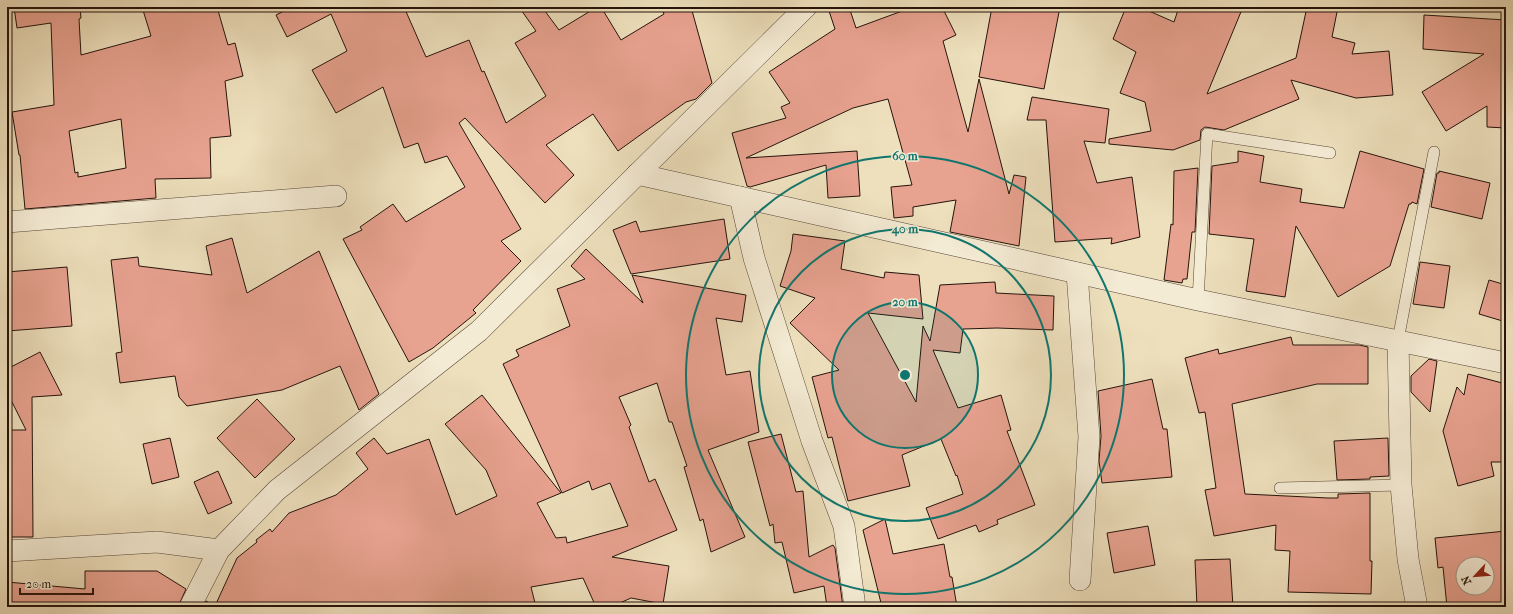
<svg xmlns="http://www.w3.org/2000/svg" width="1513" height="614" font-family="'IM FELL French Canon',serif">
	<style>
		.building { fill: #e8a290; stroke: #25130b; fill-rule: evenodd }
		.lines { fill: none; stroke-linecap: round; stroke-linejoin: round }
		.service-casing { stroke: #574638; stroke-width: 12 }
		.minor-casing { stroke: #574638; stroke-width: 22 }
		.service { stroke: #f4ebd4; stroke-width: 11 }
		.minor { stroke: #f4ebd4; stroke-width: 21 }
		.ring { fill: none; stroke: #0f766e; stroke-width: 2 }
		.centre { fill: #0f766e; stroke: #f4ebd4; stroke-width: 2 }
		.ring-label { font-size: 12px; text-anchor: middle; font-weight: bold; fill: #0f766e; stroke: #f4ebd4; stroke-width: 3; stroke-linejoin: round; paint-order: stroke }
	</style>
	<rect width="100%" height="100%" fill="#eee0bd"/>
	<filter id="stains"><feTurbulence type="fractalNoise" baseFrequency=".005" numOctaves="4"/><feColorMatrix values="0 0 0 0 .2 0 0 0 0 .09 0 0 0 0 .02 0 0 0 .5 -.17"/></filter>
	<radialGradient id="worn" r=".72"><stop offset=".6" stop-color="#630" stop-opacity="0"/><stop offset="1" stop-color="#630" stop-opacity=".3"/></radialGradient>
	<g class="building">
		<path d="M 14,7 L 80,7 L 81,18 L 79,19 L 81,55 L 151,36 L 142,7 L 217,7 L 228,45 L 235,43 L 243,76 L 225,81 L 231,136 L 210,138 L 211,178 L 155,179 L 156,198 L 25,209 L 20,155 L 19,155 L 12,112 L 54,105 L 51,23 L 17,28 ZM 121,119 L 126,168 L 78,177 L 78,172 L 75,173 L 69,131 Z"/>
		<polygon points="292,7 404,7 426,57 469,40 482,72 484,71 506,123 546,96 515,43 536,31 519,7 542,7 559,30 597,7 601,7 621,40 664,14 661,7 691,7 712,83 696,99 686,102 618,151 593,114 546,145 574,175 545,203 465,118 459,123 521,229 501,241 521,261 473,310 476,313 433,348 409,362 343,239 362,230 360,227 393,204 406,222 465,187 447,156 425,163 418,143 404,148 383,87 336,113 312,70 347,51 331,14 287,37 276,15"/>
		<polygon points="839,7 849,7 856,28 913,7 942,7 956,35 943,41 968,132 979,79 1009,194 1014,175 1026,177 1019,246 950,232 956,200 913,207 913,216 894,218 891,187 912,185 888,99 853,108 746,158 857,151 860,196 828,198 826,165 750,187 747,186 732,133 786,118 781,107 790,103 769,72 835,29 829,11"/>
		<polygon points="992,7 1060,7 1044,89 979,77"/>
		<polygon points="1126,7 1140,7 1174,22 1179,7 1243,7 1207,94 1296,58 1307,7 1338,7 1332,37 1355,43 1352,54 1389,51 1393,95 1356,98 1291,80 1299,99 1224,130 1205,127 1201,130 1200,140 1173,150 1109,144 1109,139 1151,131 1145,102 1120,93 1136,52 1113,39"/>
		<polygon points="1424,15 1506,20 1506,128 1487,127 1487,106 1446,131 1422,92 1484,54 1423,49"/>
		<polygon points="1032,97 1109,109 1105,143 1084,141 1097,183 1132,177 1140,237 1111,244 1112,238 1055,242 1046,120 1027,120"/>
		<polygon points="1238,151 1264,156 1260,182 1302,189 1300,202 1344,208 1360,151 1424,169 1417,204 1412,202 1411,204 1409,204 1390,266 1338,297 1296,226 1285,297 1246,291 1254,239 1209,234 1212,166 1238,162"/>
		<polygon points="1198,168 1195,232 1192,232 1187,279 1183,279 1182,283 1164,280 1171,224 1173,225 1174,171"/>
		<polygon points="1439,171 1490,183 1482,219 1431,207 1437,173 1439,173"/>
		<polygon points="724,219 730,259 631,274 613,230 636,221 640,232"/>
		<polygon points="793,234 845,241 841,269 884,278 885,272 919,275 923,319 868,313 916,402 923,326 930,341 940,285 995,282 996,293 1054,296 1053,330 997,328 963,329 960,353 933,350 958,408 1001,395 1011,430 1007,431 1035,505 997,520 998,524 979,532 976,525 938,539 926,508 963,494 957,475 956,476 941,439 902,455 910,486 848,501 832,437 828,438 812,377 839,370 790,323 815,298 780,286 791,251"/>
		<polygon points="232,238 247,293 319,251 379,394 359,410 340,366 282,390 187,406 179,397 175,376 120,383 116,353 122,352 111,260 138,257 139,266 212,275 206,246"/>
		<polygon points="586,249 643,303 632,275 746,295 742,322 716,318 726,375 750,371 759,432 708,450 745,537 711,552 703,519 700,521 684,467 687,466 672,422 669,422 657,383 619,397 631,425 629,427 649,482 655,479 677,530 612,557 669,566 663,604 631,598 611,607 596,607 583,578 531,587 536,607 203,607 206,601 215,606 237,558 257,542 256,540 270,529 272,532 289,513 336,495 368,469 356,453 374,438 387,454 429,439 456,515 497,496 486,470 445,424 482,395 561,493 537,503 556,538 566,537 567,543 628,526 610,483 592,490 589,481 562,493 503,364 519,356 516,350 570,326 557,289 585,279 571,266"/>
		<polygon points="1420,262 1450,266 1444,308 1413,304"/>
		<polygon points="67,267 72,326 7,331 7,272"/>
		<polygon points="1489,280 1506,285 1506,322 1479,314"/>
		<polygon points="1291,337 1293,345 1359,345 1368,347 1368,384 1317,384 1232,404 1245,494 1328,498 1338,498 1338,494 1370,493 1370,561 1372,561 1371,594 1288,592 1290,551 1275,550 1276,525 1214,536 1205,490 1216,488 1205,412 1199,413 1185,358 1218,349 1219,354"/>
		<polygon points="40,352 62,395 32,397 33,537 7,537 7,430 26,430 7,392 7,369"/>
		<polygon points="1429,359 1437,361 1430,412 1411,392 1411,376"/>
		<polygon points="1468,374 1506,384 1506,462 1491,462 1494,476 1458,486 1443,431 1457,387 1464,395"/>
		<polygon points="1152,379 1163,429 1167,429 1172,477 1102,483 1099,461 1101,436 1098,391"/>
		<polygon points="257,399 295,439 255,478 217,438"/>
		<polygon points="781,434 796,492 803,491 809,557 833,545 835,548 843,607 827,607 824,586 794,593 782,542 775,543 773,524 770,526 748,442"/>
		<polygon points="170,438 179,477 152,484 143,444"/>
		<polygon points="1388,438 1389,476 1370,477 1370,479 1337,480 1334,441"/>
		<polygon points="218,471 232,503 208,514 194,482"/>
		<polygon points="885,519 893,554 944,544 950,577 952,577 957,607 882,607 863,530"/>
		<polygon points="1148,526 1155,565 1114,573 1107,533"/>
		<path d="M 1506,531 L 1506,607 L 1447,607 L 1443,567 L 1438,568 L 1435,538 ZM 1463,564 L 1487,564 L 1487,588 L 1463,588 Z"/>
		<polygon points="1230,559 1233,607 1197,607 1195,560"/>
		<polygon points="85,571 157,571 186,589 178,607 7,607 7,582 85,589"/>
	</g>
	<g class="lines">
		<defs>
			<g id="service">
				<polyline points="1198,300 1207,134 1330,153"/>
				<polyline points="1398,340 1434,152"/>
				<polyline points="1280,488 1401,485"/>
			</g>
			<g id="minor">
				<polyline points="637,174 1198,300 1506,363"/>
				<polyline points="740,197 754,258 812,441 844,526 855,607"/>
				<polyline points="7,222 336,196"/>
				<polyline points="1077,273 1089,437 1080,580"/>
				<polyline points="1398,340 1401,485 1408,559 1417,607"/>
				<polyline points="7,551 157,542 219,550"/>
				<polyline points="190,607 219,550 277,490 479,331 806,7"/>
			</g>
		</defs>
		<use href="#service" class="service-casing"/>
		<use href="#minor" class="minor-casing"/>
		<use href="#service" class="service"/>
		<use href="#minor" class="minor"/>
	</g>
	<circle cx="905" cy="375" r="73" fill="#0f766e" fill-opacity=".12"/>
	<g class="ring">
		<circle cx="905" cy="375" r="73"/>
		<circle cx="905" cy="375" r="146"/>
		<circle cx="905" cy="375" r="219"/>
	</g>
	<circle cx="905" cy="375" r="6" class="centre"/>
	<g class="ring-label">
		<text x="905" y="160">60 m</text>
		<text x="905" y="233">40 m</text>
		<text x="905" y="306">20 m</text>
	</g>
	<rect width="1513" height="614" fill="none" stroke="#eee0bd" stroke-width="24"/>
	<rect x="8" y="8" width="1497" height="598" fill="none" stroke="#25130b" stroke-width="2"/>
	<rect x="12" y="12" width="1489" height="590" fill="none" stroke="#25130b"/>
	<g transform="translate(1475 576) rotate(244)"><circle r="19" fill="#f4ebd4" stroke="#a19584"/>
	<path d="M0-3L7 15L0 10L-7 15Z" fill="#8f2418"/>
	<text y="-6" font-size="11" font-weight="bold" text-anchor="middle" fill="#25130b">N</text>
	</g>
	<path d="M20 588v6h73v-6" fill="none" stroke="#25130b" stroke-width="2"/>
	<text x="26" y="588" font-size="12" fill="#25130b" stroke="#f4ebd4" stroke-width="3" paint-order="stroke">20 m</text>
	<rect width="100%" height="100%" filter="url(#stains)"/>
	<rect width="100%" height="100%" fill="url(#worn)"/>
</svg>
